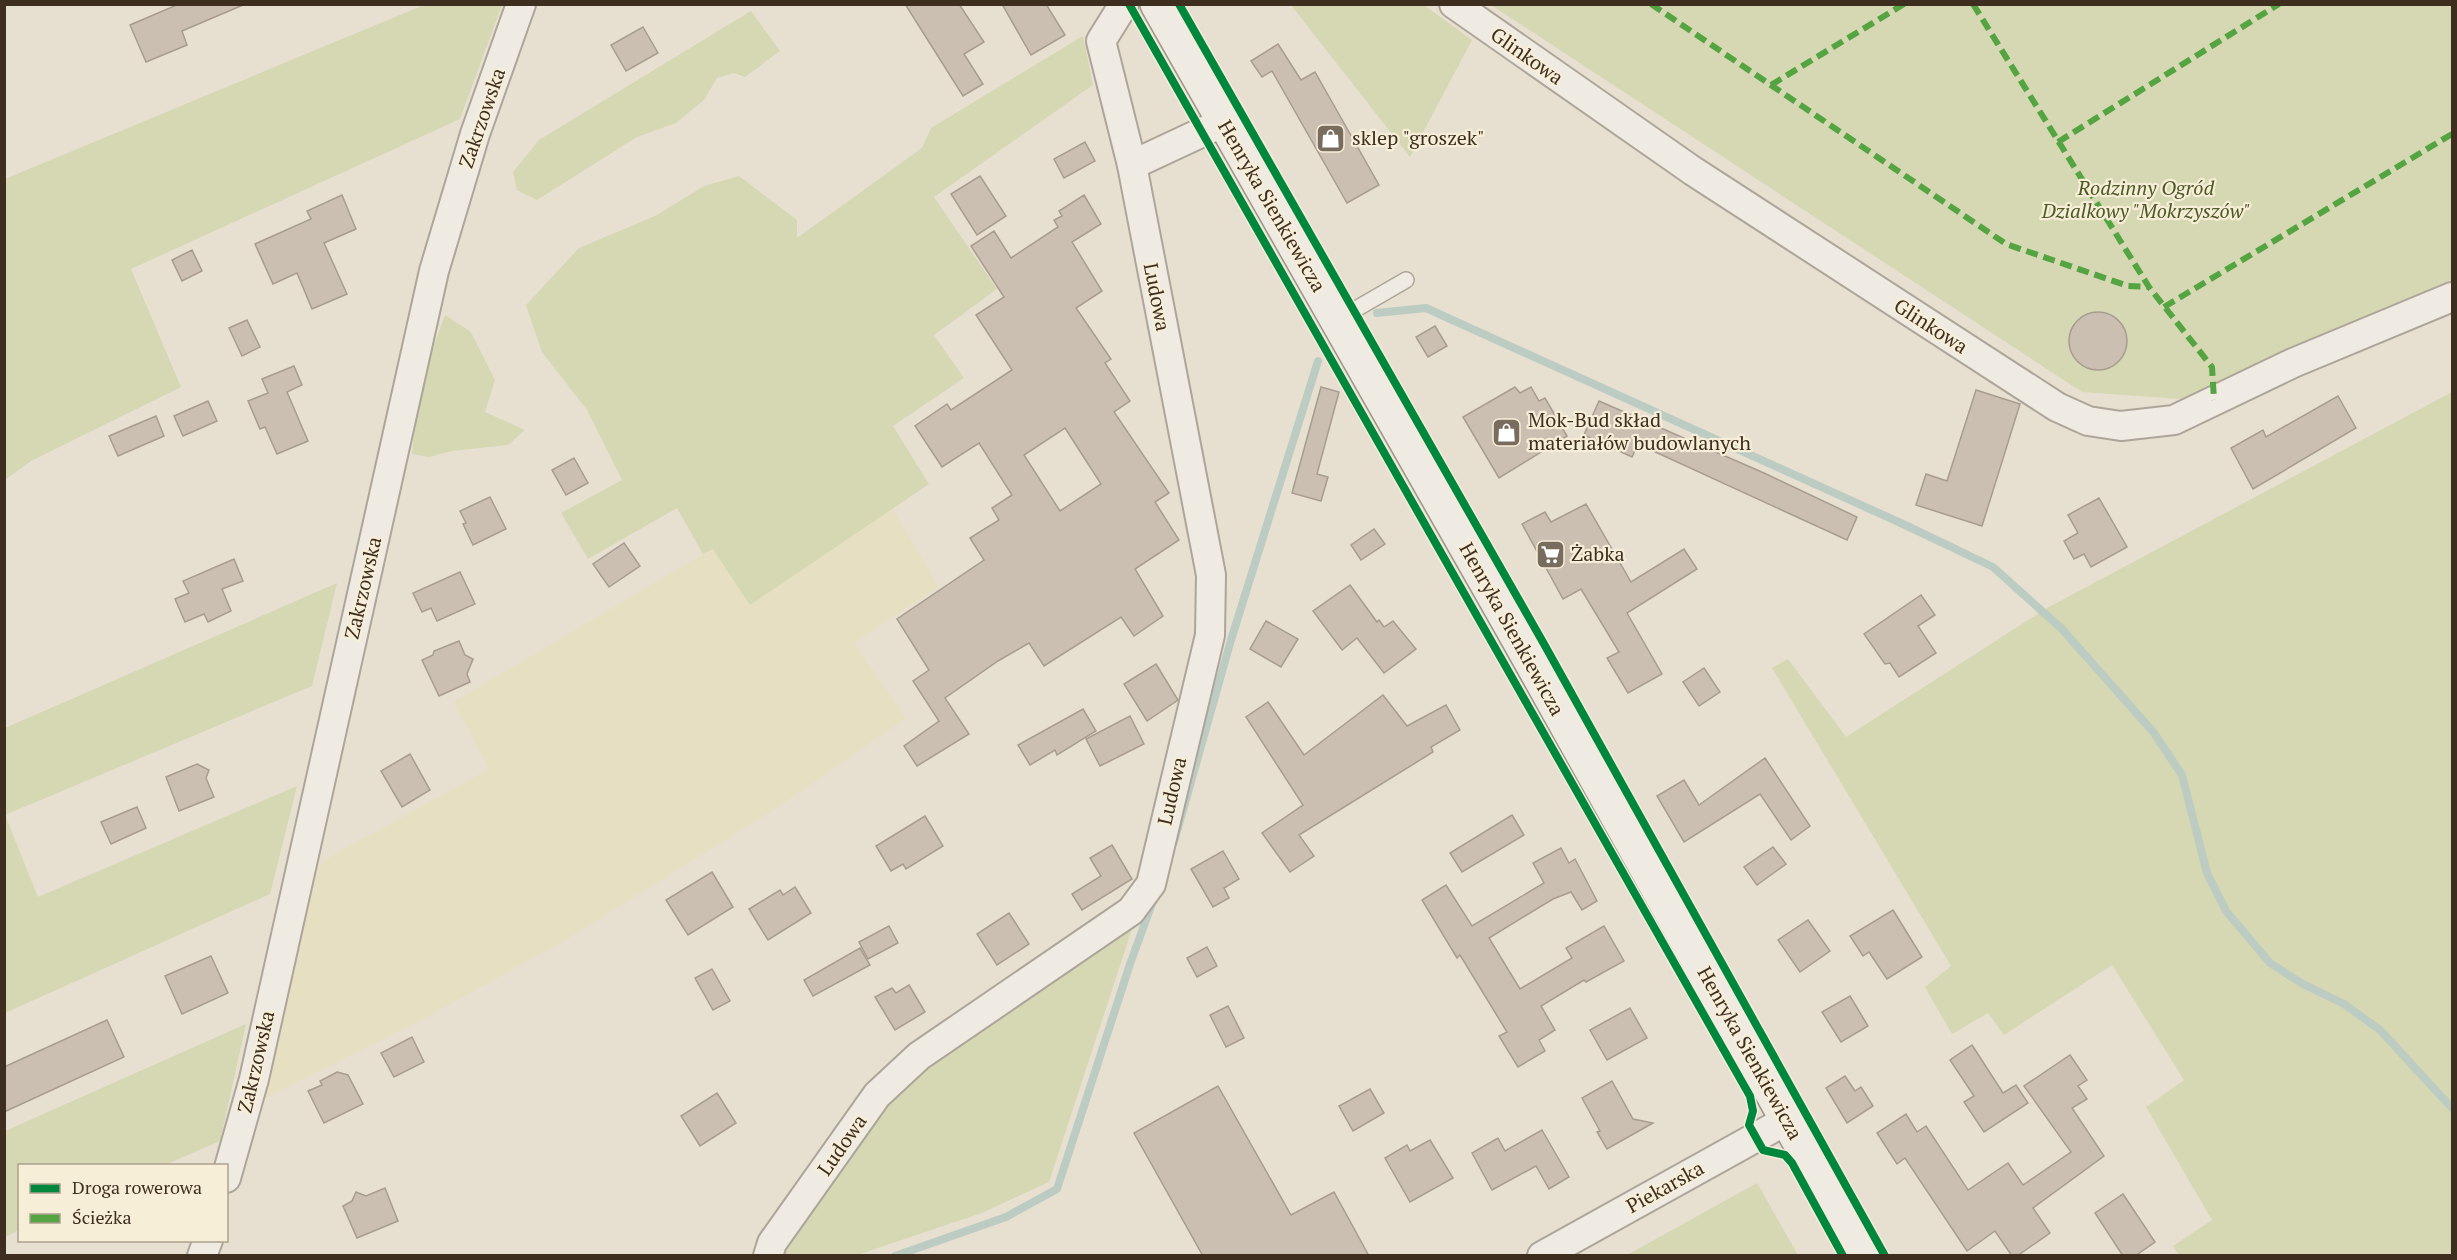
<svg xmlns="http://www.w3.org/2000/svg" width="2457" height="1260" font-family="'PT Serif',serif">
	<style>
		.farmland { fill: #e6dfc2 }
		.green { fill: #d6d7b3 }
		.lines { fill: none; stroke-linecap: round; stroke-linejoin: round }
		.stream { stroke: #bcccc2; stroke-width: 8 }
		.building { fill: #cbbfb2; stroke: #a89c90; stroke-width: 1.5; fill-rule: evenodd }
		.service-casing { stroke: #ada599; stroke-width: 18 }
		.minor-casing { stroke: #ada599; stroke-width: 32 }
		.secondary-casing { stroke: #9c958a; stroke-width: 36 }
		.service { stroke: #efebe3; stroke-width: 15 }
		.minor { stroke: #efebe3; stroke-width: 28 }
		.secondary { stroke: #efebe3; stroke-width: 33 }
		.quiet { stroke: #54a441; stroke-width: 6; stroke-dasharray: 12 6; stroke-linecap: butt }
		.cycleway-casing { stroke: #f7eed8; stroke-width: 11 }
		.cycleway { stroke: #00873e; stroke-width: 8 }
		.labels { text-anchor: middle; stroke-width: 4.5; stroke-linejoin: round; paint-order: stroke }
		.street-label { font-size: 20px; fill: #3d2e20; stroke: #f7eed8 }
		.poi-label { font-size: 20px; fill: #3d2e20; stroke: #f7eed8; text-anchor: start }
		.park-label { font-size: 20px; font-style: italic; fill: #4d5a26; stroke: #f7eed8 }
	</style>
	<rect width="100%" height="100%" fill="#e7e0d1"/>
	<polygon class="farmland" points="892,507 939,587 854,643 906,718 783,804 561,943 414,1024 261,1100 316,869 326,859 489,769 453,702 713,548 750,605"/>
	<g class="green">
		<polygon points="424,5 502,5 460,119 131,269 181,387 31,461 5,480 5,179"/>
		<polygon points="1291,5 1424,5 1472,40 1410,157"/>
		<polygon points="1491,5 2452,5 2452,280 2181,399 2082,392"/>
		<polygon points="751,11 780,51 745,77 734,73 717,78 704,100 676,123 637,137 537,200 517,190 513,172 539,140"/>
		<polygon points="1083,36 1093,85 934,197 997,289 934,335 964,378 893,426 929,484 750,605 713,549 703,554 677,508 588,559 561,513 622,480 587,410 542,352 526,305 579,248 657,215 704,186 739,176 797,220 797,238 922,148 931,128"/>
		<polygon points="445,315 471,332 495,380 485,412 525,430 508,445 452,451 429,457 412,454 419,386"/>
		<polygon points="2452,392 2452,1255 2179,1255 2173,1246 2212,1220 2146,1107 2184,1080 2112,965 2004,1035 1988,1013 1952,1034 1925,987 1951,966 1772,668 1788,659 1846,737 2047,608"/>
		<polygon points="337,583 312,686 5,815 5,728"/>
		<polygon points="297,786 270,894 5,1013 4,815 5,815 38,897"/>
		<polygon points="1133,926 1049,1182 982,1213 857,1255 780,1256 784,1244 893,1098 935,1064"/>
		<polygon points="246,1024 220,1141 165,1165 20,1166 19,1230 5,1237 5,1131"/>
		<polygon points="1757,1183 1798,1255 1627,1255"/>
	</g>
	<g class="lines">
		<g class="stream">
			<polyline points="1377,313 1426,308 1903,524 1993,567 2062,629 2154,733 2182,775 2207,873 2226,911 2270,963 2303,984 2344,1004 2380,1030 2452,1108"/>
			<polyline points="1174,842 1231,640 1318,361"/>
			<polyline points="895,1256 1006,1217 1057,1189 1130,964 1153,901"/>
		</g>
	</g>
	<g class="building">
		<polygon points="179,4 243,5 182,31 187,45 146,62 130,25"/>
		<polygon points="905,4 959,4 984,42 964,54 983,84 963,96"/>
		<polygon points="1002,4 1046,4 1065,35 1031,55"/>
		<polygon points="643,27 658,53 626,71 611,45"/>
		<polygon points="1278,44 1301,80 1315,72 1379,185 1347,203 1272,71 1262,77 1251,61"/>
		<polygon points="1085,142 1095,161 1064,178 1054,159"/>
		<polygon points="980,176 1006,216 977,235 951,194"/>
		<polygon points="342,195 356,229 324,243 347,294 312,309 297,273 273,284 255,244 311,219 307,211"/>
		<path d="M 1084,195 L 1101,224 L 1072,242 L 1102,291 L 1076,308 L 1111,359 L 1105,363 L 1130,401 L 1114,412 L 1169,493 L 1155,502 L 1179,540 L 1135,569 L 1163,616 L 1134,636 L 1121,617 L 1044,666 L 1029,643 L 998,661 L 945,698 L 969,734 L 917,766 L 904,746 L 939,721 L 913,681 L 929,670 L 897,619 L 984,560 L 970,538 L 999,520 L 992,508 L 1012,495 L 979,443 L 942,467 L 915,426 L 947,404 L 951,410 L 1012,370 L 976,315 L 1004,297 L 971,246 L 994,231 L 1011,258 L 1058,227 L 1054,220 L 1062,216 L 1059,211 ZM 1065,428 L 1101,484 L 1060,511 L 1024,455 Z"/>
		<polygon points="192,250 202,271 182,281 172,260"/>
		<circle cx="2098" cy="341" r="29"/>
		<polygon points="247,320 260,347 242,356 229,328"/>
		<polygon points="1435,326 1447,346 1428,357 1416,337"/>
		<polygon points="294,366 302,385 287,392 308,441 277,454 265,427 260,429 248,401 268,393 262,379"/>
		<polygon points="1321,387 1339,392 1317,474 1328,477 1321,501 1292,493"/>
		<polygon points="1515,387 1520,393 1531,387 1539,401 1545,398 1567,436 1499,478 1463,417"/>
		<polygon points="1976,390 2020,404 1982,526 1916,505 1926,474 1947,481"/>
		<polygon points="2338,396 2356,428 2253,489 2231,448 2263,430 2266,437"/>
		<polygon points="208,401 217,421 183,436 174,416"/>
		<polygon points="1599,401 1764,473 1857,517 1847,540 1638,444 1632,457 1584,435"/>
		<polygon points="156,416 164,436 118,456 109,436"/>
		<polygon points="574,458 588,483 566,495 552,470"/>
		<polygon points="490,497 506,529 473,545 463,524 466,523 460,511"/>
		<polygon points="2099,498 2127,547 2091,567 2084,554 2074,559 2064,541 2078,533 2068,515"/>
		<polygon points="1586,504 1631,582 1684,549 1697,569 1627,613 1662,674 1628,693 1607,658 1619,652 1581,589 1563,599 1522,524 1545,512 1551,522"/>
		<polygon points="1374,529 1385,544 1361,560 1351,545"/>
		<polygon points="624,543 640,566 609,587 593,564"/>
		<polygon points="234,559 243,581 222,589 231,611 208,622 204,614 185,622 175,599 189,593 183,581"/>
		<polygon points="460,572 475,604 437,621 431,608 422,612 413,593"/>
		<polygon points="1350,585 1377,622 1379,620 1384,627 1393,621 1416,649 1384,673 1357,638 1342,650 1313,611"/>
		<polygon points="1921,595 1935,615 1918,626 1936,653 1899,677 1890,663 1885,664 1864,634"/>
		<polygon points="1266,621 1298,639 1281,667 1250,649"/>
		<polygon points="459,641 465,655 473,659 467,674 470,682 439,696 422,660 433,655 434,651"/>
		<polygon points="1156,664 1178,700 1147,721 1124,684"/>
		<polygon points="1704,668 1720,692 1699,706 1683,682"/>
		<polygon points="1383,695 1407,726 1446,705 1460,730 1431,747 1433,752 1299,835 1314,856 1290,872 1262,833 1303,805 1246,717 1268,702 1304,755"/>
		<polygon points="1083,709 1096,731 1057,755 1055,750 1030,765 1018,745"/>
		<polygon points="1130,716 1144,744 1100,766 1086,739"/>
		<polygon points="410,754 430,790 402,807 381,771"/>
		<polygon points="1765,758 1810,826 1791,840 1760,794 1684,842 1657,796 1684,780 1699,805"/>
		<polygon points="197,764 209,770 206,778 214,797 179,811 166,777"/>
		<polygon points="137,807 146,828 111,844 101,822"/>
		<polygon points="1512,815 1524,835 1462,872 1450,853"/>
		<polygon points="925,816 943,846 906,869 903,864 891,871 876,846"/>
		<polygon points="1112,845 1132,879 1082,910 1072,894 1101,876 1090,858"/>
		<polygon points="1773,847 1786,864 1757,885 1744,867"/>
		<polygon points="1561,848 1569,863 1575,859 1597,901 1582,910 1571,892 1553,899 1489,938 1520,989 1572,958 1566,948 1604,926 1624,961 1586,982 1584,980 1541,1006 1555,1030 1539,1040 1545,1051 1518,1067 1499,1036 1507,1032 1460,955 1457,958 1422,900 1446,885 1472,926 1544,883 1533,863"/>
		<polygon points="1223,851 1239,879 1224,888 1229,898 1213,907 1191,869"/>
		<polygon points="712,872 733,907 688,935 666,900"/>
		<polygon points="795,887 811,913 768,940 749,909 780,890 783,895"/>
		<polygon points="1893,910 1922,957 1887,979 1869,952 1863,956 1850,936"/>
		<polygon points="1009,913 1029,944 997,965 977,934"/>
		<polygon points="1808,920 1830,951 1800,972 1778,940"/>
		<polygon points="889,926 898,943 868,959 859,942"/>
		<polygon points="1207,947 1217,966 1197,977 1187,958"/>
		<polygon points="860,948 870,965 813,996 804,980"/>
		<polygon points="211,956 228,993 182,1014 165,976"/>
		<polygon points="712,969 730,1001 713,1010 695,978"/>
		<polygon points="909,985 925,1012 895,1030 875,997 892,988 896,993"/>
		<polygon points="1850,996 1868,1026 1841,1042 1822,1012"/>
		<polygon points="1228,1006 1244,1038 1226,1047 1210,1015"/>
		<polygon points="1630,1008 1647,1038 1607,1060 1590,1030"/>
		<polygon points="107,1020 124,1057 4,1112 4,1067"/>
		<polygon points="412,1037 424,1062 394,1077 381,1053"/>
		<polygon points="1972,1045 2003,1093 2016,1085 2028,1103 1984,1132 1964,1102 1974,1096 1950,1060"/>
		<polygon points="2070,1055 2087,1080 2078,1086 2087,1099 2072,1108 2104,1156 2033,1208 2050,1233 2017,1256 2012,1256 1995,1231 1967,1251 1905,1158 1897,1164 1877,1133 1906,1114 1917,1132 1926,1126 1968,1190 2008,1163 2023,1185 2071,1152 2024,1086"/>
		<polygon points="337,1072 348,1075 363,1104 324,1123 308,1091 322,1085 320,1081"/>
		<polygon points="1845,1076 1855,1091 1861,1087 1873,1106 1847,1123 1826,1088"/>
		<polygon points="1612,1081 1633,1119 1653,1123 1607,1149 1597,1132 1600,1131 1582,1098"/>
		<polygon points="1218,1086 1291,1215 1334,1192 1369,1256 1203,1256 1134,1133"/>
		<polygon points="1370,1089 1384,1113 1353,1131 1339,1106"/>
		<polygon points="717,1093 736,1123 700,1146 681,1116"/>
		<polygon points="1542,1130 1569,1177 1549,1189 1536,1166 1492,1190 1472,1153 1498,1138 1505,1151"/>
		<polygon points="1430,1140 1453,1178 1410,1202 1385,1158 1407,1145 1410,1151"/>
		<polygon points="385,1188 398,1221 357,1238 343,1206 352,1201 356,1192 366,1196"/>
		<polygon points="2123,1194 2155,1242 2135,1256 2123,1256 2095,1213"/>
	</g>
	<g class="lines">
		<defs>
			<polyline id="service" points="1337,320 1406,280"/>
			<g id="minor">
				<polyline points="1124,4 1101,41 1132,165"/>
				<polyline points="1454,4 1693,171 2057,407 2088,421 2121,426 2174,420 2293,363 2452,297"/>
				<polyline points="226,1178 254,1079 434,271 475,134 521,4"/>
				<polyline points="202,1256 208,1240"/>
				<polyline points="768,1256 772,1243 877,1095 919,1056 1131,911 1151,884 1210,635 1211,575 1132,165 1224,122"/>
				<polyline points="1542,1256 1787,1120"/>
			</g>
			<polyline id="secondary" points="1157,4 1512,628 1863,1256"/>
		</defs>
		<use href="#service" class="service-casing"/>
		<use href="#minor" class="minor-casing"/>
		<use href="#secondary" class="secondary-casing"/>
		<use href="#service" class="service"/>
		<use href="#minor" class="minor"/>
		<use href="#secondary" class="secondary"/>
		<g class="quiet">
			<polyline points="1651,4 2006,244 2128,286 2149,287"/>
			<polyline points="1973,4 2149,287 2212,367 2214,400"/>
			<polyline points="1771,85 1904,4"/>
			<polyline points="2058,142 2279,4"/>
			<polyline points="2164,307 2452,134"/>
		</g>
		<defs>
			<g id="cycleway">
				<polyline points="1129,4 1750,1096 1753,1111 1749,1125 1763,1150 1785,1155 1792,1163 1843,1256"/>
				<polyline points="1179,4 1544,644 1885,1256"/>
			</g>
		</defs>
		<use href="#cycleway" class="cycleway-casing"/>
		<use href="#cycleway" class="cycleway"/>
	</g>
	<defs>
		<symbol id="shop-square" viewBox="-11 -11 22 22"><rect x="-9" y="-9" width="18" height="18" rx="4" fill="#786c5e" stroke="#f7eed8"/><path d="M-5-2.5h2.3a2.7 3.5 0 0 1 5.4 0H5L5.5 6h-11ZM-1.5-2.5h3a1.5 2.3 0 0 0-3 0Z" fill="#fff"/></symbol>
		<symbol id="supermarket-square" viewBox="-11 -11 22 22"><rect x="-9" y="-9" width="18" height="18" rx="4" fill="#786c5e" stroke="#f7eed8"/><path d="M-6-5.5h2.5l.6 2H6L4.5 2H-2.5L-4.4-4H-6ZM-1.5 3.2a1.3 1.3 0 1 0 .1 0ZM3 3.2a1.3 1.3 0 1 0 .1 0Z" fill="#fff"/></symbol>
	</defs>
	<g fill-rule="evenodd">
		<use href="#shop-square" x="1314" y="122" width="33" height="33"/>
		<use href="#shop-square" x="1490" y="416" width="33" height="33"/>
		<use href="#supermarket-square" x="1534" y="538" width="33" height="33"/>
	</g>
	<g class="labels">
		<g class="street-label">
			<text transform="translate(1527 56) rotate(35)" y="7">Glinkowa</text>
			<text transform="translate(482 118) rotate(-71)" y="7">Zakrzowska</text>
			<text transform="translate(1272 206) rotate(60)" y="7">Henryka Sienkiewicza</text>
			<text transform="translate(1157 297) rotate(79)" y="7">Ludowa</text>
			<text transform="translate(1931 326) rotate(33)" y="7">Glinkowa</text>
			<text transform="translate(363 588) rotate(-77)" y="7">Zakrzowska</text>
			<text transform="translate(1512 629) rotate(61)" y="7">Henryka Sienkiewicza</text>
			<text transform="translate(1172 791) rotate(-77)" y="7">Ludowa</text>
			<text transform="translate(1750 1053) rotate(61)" y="7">Henryka Sienkiewicza</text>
			<text transform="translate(256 1062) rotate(-77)" y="7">Zakrzowska</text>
			<text transform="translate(842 1145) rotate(-55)" y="7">Ludowa</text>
			<text transform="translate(1665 1187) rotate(-29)" y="7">Piekarska</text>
		</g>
		<g class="poi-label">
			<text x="1352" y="145">sklep "groszek"</text>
			<text x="1528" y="427">Mok-Bud skład<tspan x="1528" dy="23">materiałów budowlanych</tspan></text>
			<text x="1571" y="561">Żabka</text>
		</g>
		<g class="park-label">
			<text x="2146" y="195">Rodzinny Ogród<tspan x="2146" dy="23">Dzialkowy "Mokrzyszów"</tspan></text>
		</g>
	</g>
	<rect width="2457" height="1260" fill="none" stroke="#3d2e20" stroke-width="12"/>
	<rect x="18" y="1164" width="210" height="78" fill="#f7eed8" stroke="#ada18e" stroke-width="1.5"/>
	<rect x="30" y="1184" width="30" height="9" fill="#00873e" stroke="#ada18e" stroke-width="1.5"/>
	<text x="72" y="1194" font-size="18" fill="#3d2e20">Droga rowerowa</text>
	<rect x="30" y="1214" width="30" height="9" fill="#54a441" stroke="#ada18e" stroke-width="1.5"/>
	<text x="72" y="1224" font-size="18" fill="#3d2e20">Ścieżka</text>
</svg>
